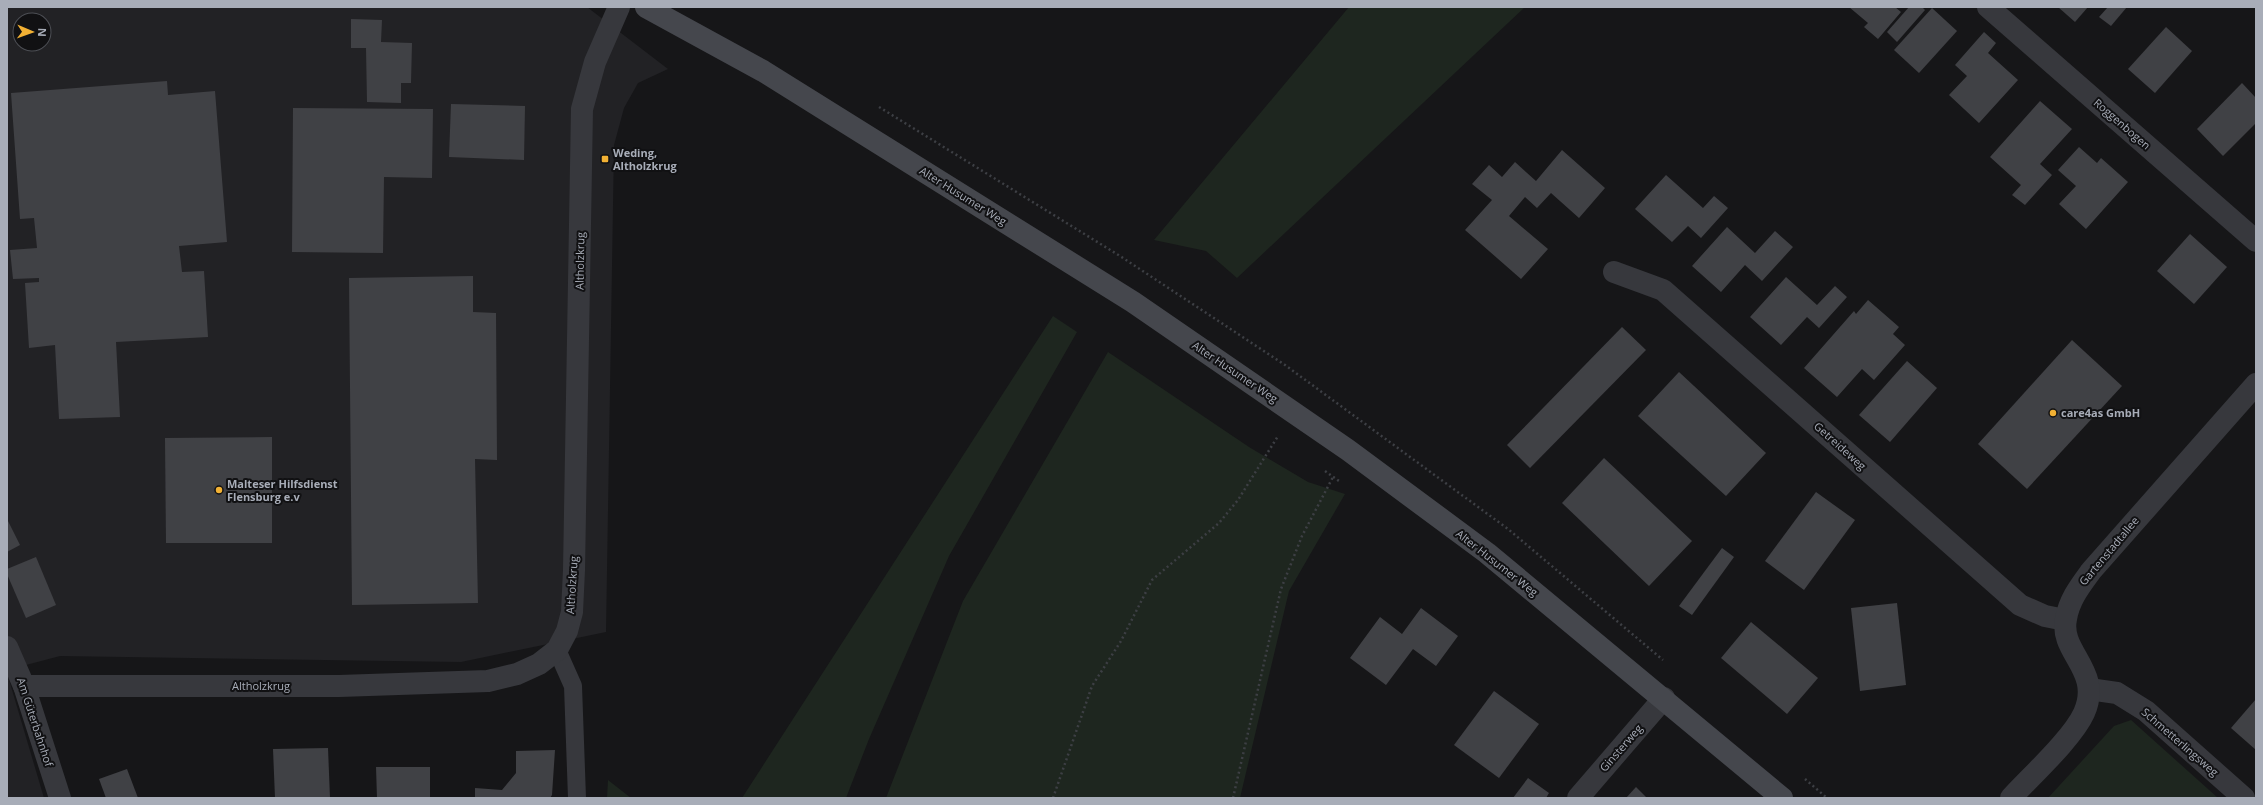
<svg xmlns="http://www.w3.org/2000/svg" width="2263" height="805" font-family="'Open Sans',sans-serif">
	<style>
		.built { fill: #222225; fill-rule: evenodd }
		.green { fill: #1e261f }
		.building { fill: #404145 }
		.lines { fill: none; stroke-linecap: round; stroke-linejoin: round }
		.path { stroke: #3d3f44; stroke-width: 2.5; stroke-dasharray: 2 3; stroke-linecap: butt }
		.lane { stroke: #37383d; stroke-width: 18 }
		.street { stroke: #37383d; stroke-width: 22 }
		.secondary { stroke: #45474d; stroke-width: 22 }
		.poi-dot { fill: #f2b134; stroke: #111113; stroke-width: 1.5 }
		.labels { text-anchor: middle; stroke-width: 4; stroke-linejoin: round; paint-order: stroke }
		.street-label { font-size: 11px; fill: #a8adb8; stroke: #111113 }
		.poi-label { font-size: 11px; font-weight: bold; fill: #a8adb8; stroke: #111113; text-anchor: start }
	</style>
	<rect width="100%" height="100%" fill="#161618"/>
	<g class="built">
		<path d="M 7,7 L 587,7 L 668,69 L 638,83 L 624,108 L 614,145 L 606,632 L 461,662 L 60,656 L 7,670 ZM 20,20 L 44,20 L 44,44 L 20,44 Z"/>
		<polygon points="7,673 44,798 7,798"/>
	</g>
	<g class="green">
		<polygon points="1349,7 1525,7 1237,278 1206,251 1154,240"/>
		<polygon points="1053,316 1077,332 949,556 869,739 846,798 742,798"/>
		<polygon points="1108,352 1249,447 1308,482 1345,494 1289,591 1240,798 886,798 963,601"/>
		<polygon points="2131,720 2218,798 2048,798 2114,726"/>
		<polygon points="608,780 631,798 607,798"/>
	</g>
	<g class="building">
		<polygon points="1849,7 1895,7 1901,12 1878,39 1864,27 1868,23"/>
		<polygon points="1909,7 1922,7 1925,10 1897,42 1887,32"/>
		<polygon points="2058,7 2088,7 2075,22"/>
		<polygon points="2108,7 2127,7 2111,26 2099,17"/>
		<polygon points="1932,8 1957,31 1919,73 1894,50"/>
		<polygon points="351,19 382,20 381,42 412,43 411,83 401,83 401,103 367,102 366,48 351,48"/>
		<polygon points="2166,27 2192,51 2155,93 2128,69"/>
		<polygon points="1984,32 1996,43 1988,53 2018,80 1979,123 1949,95 1967,76 1955,65"/>
		<polygon points="167,81 168,95 215,91 227,242 179,246 182,272 204,271 208,337 116,342 120,417 59,419 55,345 29,348 25,283 39,282 39,278 13,279 10,250 37,248 34,218 20,219 11,93"/>
		<polygon points="2242,83 2256,98 2256,123 2223,156 2197,129"/>
		<polygon points="2040,101 2072,129 2040,164 2052,175 2025,205 2012,195 2021,185 1990,157"/>
		<polygon points="451,104 525,106 524,160 449,157"/>
		<polygon points="293,108 433,109 432,178 384,177 383,253 292,252"/>
		<polygon points="2079,147 2097,163 2101,158 2128,182 2086,229 2059,204 2076,186 2058,170"/>
		<polygon points="1562,150 1605,188 1579,218 1551,193 1537,208 1525,197 1509,216 1548,249 1521,279 1465,230 1492,200 1472,184 1489,165 1502,177 1515,162 1536,181"/>
		<polygon points="1666,175 1703,208 1714,196 1728,208 1701,238 1688,226 1672,242 1635,209"/>
		<polygon points="1727,227 1755,253 1775,231 1793,247 1762,281 1745,265 1721,292 1692,266"/>
		<polygon points="2190,234 2227,267 2194,304 2157,271"/>
		<polygon points="473,276 473,312 496,313 497,460 475,459 478,603 352,605 349,278"/>
		<polygon points="1786,277 1817,305 1835,286 1847,297 1819,328 1807,317 1781,345 1750,317"/>
		<polygon points="1868,300 1899,327 1893,334 1905,345 1874,380 1862,369 1837,397 1804,368 1854,311 1856,314"/>
		<polygon points="1622,327 1646,350 1530,468 1507,445"/>
		<polygon points="2072,340 2122,386 2027,489 1978,444"/>
		<polygon points="1907,361 1937,388 1890,442 1859,415"/>
		<polygon points="1679,372 1766,453 1726,496 1638,416"/>
		<polygon points="272,437 272,543 166,543 165,438"/>
		<polygon points="1604,458 1692,541 1649,586 1562,503"/>
		<polygon points="1816,492 1855,520 1804,590 1765,561"/>
		<polygon points="7,519 20,545 7,552"/>
		<polygon points="1722,548 1734,557 1692,615 1679,606"/>
		<polygon points="36,557 56,605 26,618 7,574 7,569"/>
		<polygon points="1897,603 1906,685 1860,691 1851,608"/>
		<polygon points="1421,608 1458,636 1436,666 1413,649 1386,685 1350,658 1380,617 1402,634"/>
		<polygon points="1751,622 1818,678 1787,714 1721,658"/>
		<polygon points="1494,691 1539,724 1499,778 1454,745"/>
		<polygon points="2256,699 2256,750 2231,728"/>
		<polygon points="328,748 330,798 275,798 273,749"/>
		<polygon points="555,750 552,795 550,798 475,798 475,788 502,790 516,773 516,751"/>
		<polygon points="376,767 430,767 430,798 377,798"/>
		<polygon points="127,769 138,798 106,798 99,779"/>
		<polygon points="1528,778 1549,793 1546,798 1513,798"/>
		<polygon points="1636,787 1647,798 1626,798"/>
	</g>
	<g class="lines">
		<g class="path">
			<polyline points="879,107 1120,256 1285,365 1508,529 1663,660"/>
			<polyline points="1325,471 1339,481"/>
			<polyline points="1805,779 1827,798"/>
			<polyline points="1053,798 1092,686 1121,641 1152,580 1219,523 1238,500 1278,436"/>
			<polyline points="1233,798 1281,589 1302,536 1333,477"/>
		</g>
		<polyline class="lane" points="557,650 573,686 577,798"/>
		<g class="street">
			<polyline points="1988,7 2256,241"/>
			<polyline points="1614,272 1663,290 2020,605 2045,616 2065,620"/>
			<polyline points="7,647 24,686 60,798"/>
			<polyline points="24,686 339,686 488,681 517,674 539,664 557,650 567,631 572,612 574,570 582,109 595,62 619,7"/>
			<polyline points="2089,689 2117,693 2146,711 2244,798"/>
			<polyline points="1578,798 1664,698"/>
			<path d="M 2011,798 C 2031,776 2072,739 2084,713 C 2103,670 2059,653 2066,619 C 2069,600 2080,586 2091,571 L 2256,384"/>
		</g>
		<polyline class="secondary" points="646,7 763,71 1133,302 1348,450 1487,553 1782,798"/>
	</g>
	<g class="poi-dot">
		<rect x="601" y="155" width="8" height="8" rx="2"/>
		<circle cx="2053" cy="413" r="4"/>
		<circle cx="219" cy="490" r="4"/>
	</g>
	<g class="labels">
		<g class="street-label">
			<text transform="translate(2122 124) rotate(41)" y="4">Roggenbogen</text>
			<text transform="translate(963 196) rotate(32)" y="4">Alter Husumer Weg</text>
			<text transform="translate(580 261) rotate(-89)" y="4">Altholzkrug</text>
			<text transform="translate(1235 372) rotate(34)" y="4">Alter Husumer Weg</text>
			<text transform="translate(1840 446) rotate(42)" y="4">Getreideweg</text>
			<text transform="translate(2109 551) rotate(-50)" y="4">Gartenstadtallee</text>
			<text transform="translate(1497 563) rotate(38)" y="4">Alter Husumer Weg</text>
			<text transform="translate(572 585) rotate(-86)" y="4">Altholzkrug</text>
			<text x="261" y="690">Altholzkrug</text>
			<text transform="translate(35 722) rotate(72)" y="4">Am Güterbahnhof</text>
			<text transform="translate(2180 742) rotate(41)" y="4">Schmetterlingsweg</text>
			<text transform="translate(1621 748) rotate(-49)" y="4">Ginsterweg</text>
		</g>
		<g class="poi-label">
			<text x="613" y="157">Weding,<tspan x="613" dy="13">Altholzkrug</tspan></text>
			<text x="2061" y="417">care4as GmbH</text>
			<text x="227" y="488">Malteser Hilfsdienst<tspan x="227" dy="13">Flensburg e.v</tspan></text>
		</g>
	</g>
	<rect width="2263" height="805" fill="none" stroke="#a8adb8" stroke-width="16"/>
	<g transform="translate(32 32) rotate(92)"><circle r="19" fill="#111113" stroke="#4d4f55"/>
	<path d="M0-3L7 15L0 10L-7 15Z" fill="#f2b134"/>
	<text y="-6" font-size="11" font-weight="bold" text-anchor="middle" fill="#a8adb8">N</text>
	</g>
</svg>
